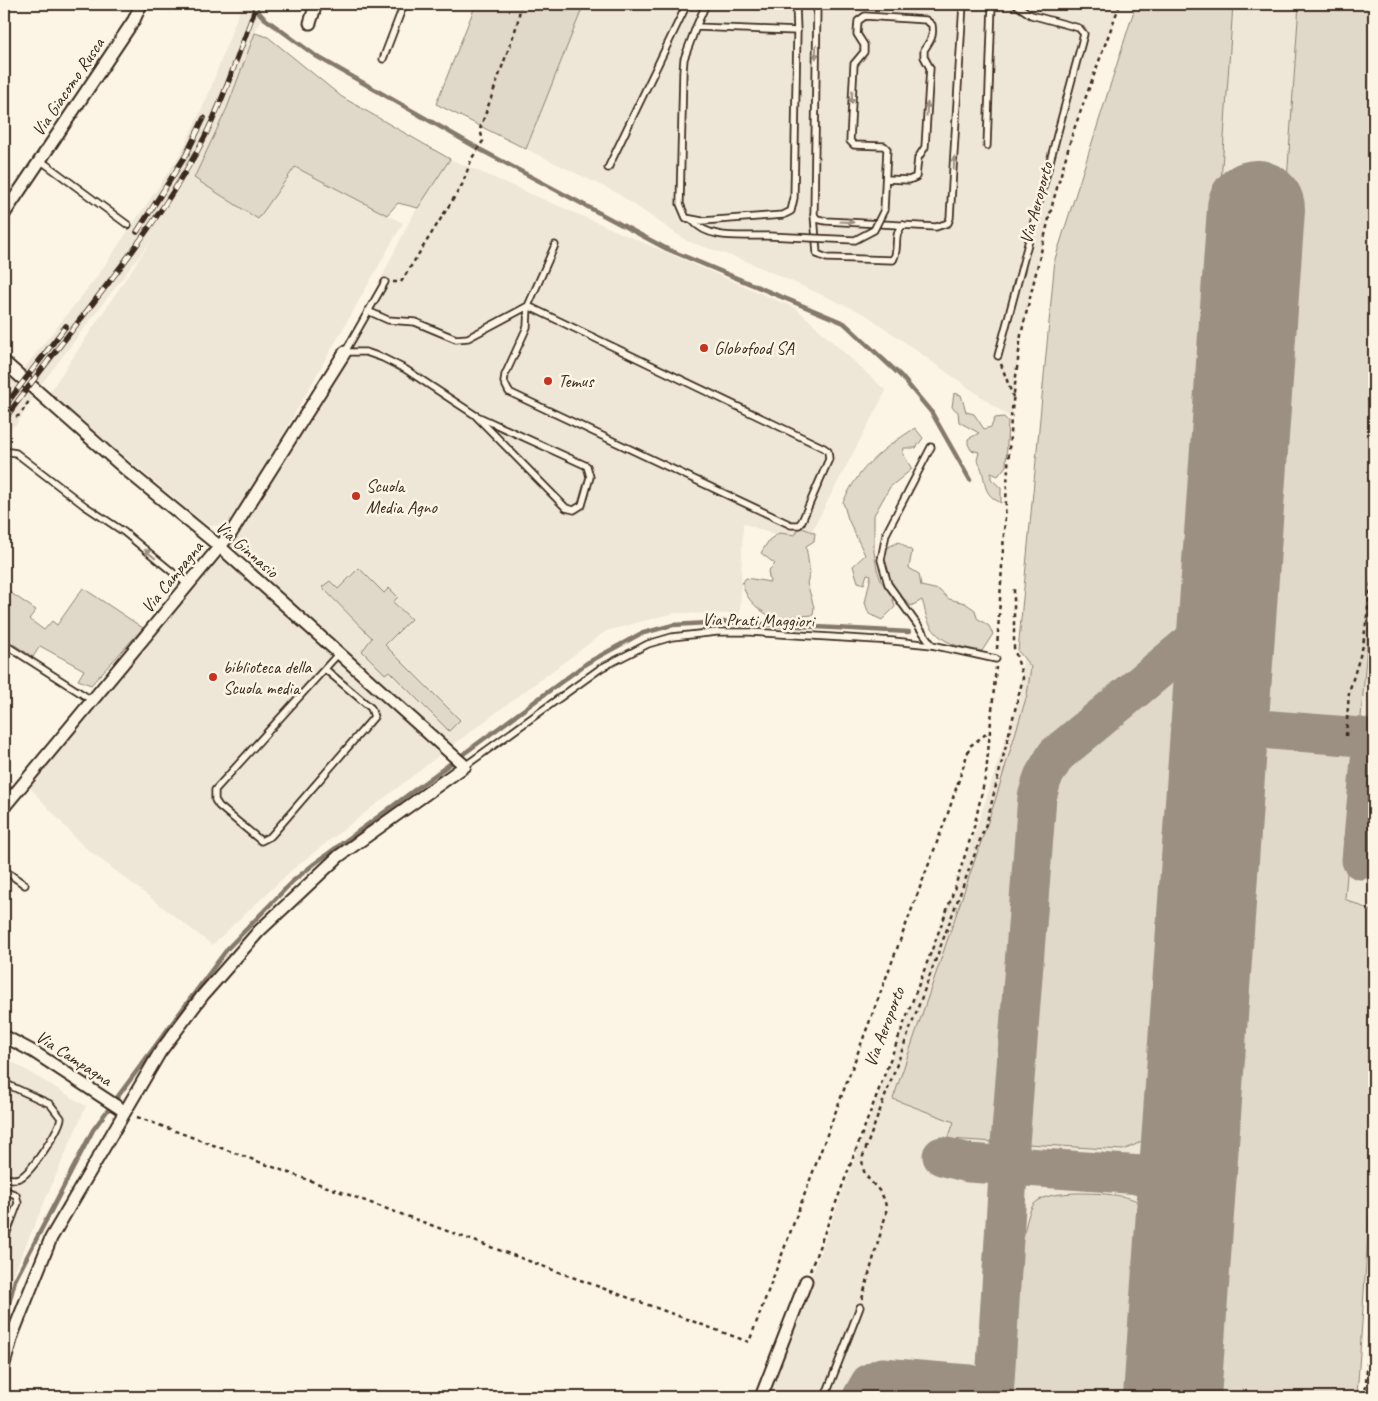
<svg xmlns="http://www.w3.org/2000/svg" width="1378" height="1401" font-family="Caveat,sans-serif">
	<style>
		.built { fill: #eee6d6 }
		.green { fill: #e0d8c8; stroke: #8e8173 }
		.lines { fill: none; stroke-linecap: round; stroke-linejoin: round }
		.stream { stroke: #85796b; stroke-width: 4.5 }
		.taxiway { stroke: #9c9082; stroke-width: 39 }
		.runway { stroke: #9c9082; stroke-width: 98 }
		.service-casing { stroke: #3b2a1e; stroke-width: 9 }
		.minor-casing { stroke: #3b2a1e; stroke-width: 15 }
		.path { stroke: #3b2a1e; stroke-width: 2.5; stroke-dasharray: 4 4; stroke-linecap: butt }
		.service { stroke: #fcf5e5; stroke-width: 5.5 }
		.minor { stroke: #fcf5e5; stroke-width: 11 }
		.rail-casing { stroke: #3b2a1e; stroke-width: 5.5 }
		.rail { stroke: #fcf5e5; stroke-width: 4; stroke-dasharray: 11; stroke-linecap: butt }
		.service-bridge-casing { stroke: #3b2a1e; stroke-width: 9; stroke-linecap: butt }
		.service-bridge { stroke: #fcf5e5; stroke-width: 5.5 }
		.oneway { fill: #9c9082 }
		.poi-dot { fill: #c8321e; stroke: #fcf5e5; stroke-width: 2 }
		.labels { text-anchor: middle; stroke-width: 5; stroke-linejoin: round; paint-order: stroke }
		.street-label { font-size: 18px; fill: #3b2a1e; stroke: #fcf5e5 }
		.poi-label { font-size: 18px; fill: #3b2a1e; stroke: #fcf5e5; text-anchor: start }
	</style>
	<rect width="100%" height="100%" fill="#fcf5e5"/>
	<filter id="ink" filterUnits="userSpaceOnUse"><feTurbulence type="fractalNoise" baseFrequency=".02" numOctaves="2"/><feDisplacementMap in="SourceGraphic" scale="10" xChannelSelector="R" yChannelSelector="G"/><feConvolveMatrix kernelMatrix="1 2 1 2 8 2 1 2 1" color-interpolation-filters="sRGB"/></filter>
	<g filter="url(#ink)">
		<g class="built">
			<polygon points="242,4 266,4 227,108 194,179 295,167 403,223 256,482 229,522 227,524 212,526 200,520 49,393 153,238 43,382 16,425 13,426 4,439 4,384 25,367 96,278 180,155 207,98"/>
			<polygon points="584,4 1120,4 1083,100 1053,202 1021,335 1011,418 865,314 746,261 687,241 617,193 526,149"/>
			<polygon points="1136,4 1374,4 1374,1144 1357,1397 767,1397 976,829 1020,696 1055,259"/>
			<polygon points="450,159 797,309 886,391 804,546 743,523 740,614 674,613 606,631 446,750 294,868 212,945 82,845 25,782 219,546 345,352 410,220"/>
			<polygon points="4,1057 86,1106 9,1284 4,1302"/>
		</g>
		<g class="green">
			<polygon points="476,4 584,4 526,149 436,104"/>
			<path d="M 1136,4 L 1233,4 L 1158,1116 C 1149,1137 1144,1142 1123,1150 L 948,1139 L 954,1122 L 893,1099 L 995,801 L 1027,695 L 1031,667 L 1018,651 L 1055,259 Z"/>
			<polygon points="1299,4 1374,4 1374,563 1360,729 1275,720 1252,700"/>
			<polygon points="255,33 268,37 342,97 450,159 418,208 398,203 387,215 295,167 258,219 194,178 227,108"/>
			<path d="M 954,393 L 961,395 L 966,412 L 974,414 L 984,429 L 991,427 L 995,418 L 1004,417 L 1008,421 L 1006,466 L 998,476 L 991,473 L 991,479 L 1001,488 L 1001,503 C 978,492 989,478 977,460 L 979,452 L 971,450 L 968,444 L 968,439 L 979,433 L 959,422 L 958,412 L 952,407 Z"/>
			<path d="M 915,428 L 923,438 L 916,448 L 904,448 L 903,454 L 912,469 L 890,487 L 874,515 L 874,552 L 877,569 L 881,581 L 892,596 L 895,607 L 882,620 L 869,614 L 865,603 L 871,575 L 867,574 L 864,584 L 858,582 L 853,566 L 865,555 L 848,519 L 843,502 C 861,465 881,450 915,428 Z"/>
			<path d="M 800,527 L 815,533 L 814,541 L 806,546 L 810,573 L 807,583 L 814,607 L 813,615 L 787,617 L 777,621 C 760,610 747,603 742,583 L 746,578 L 770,582 L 768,571 L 775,564 L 761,553 L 769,540 L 779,533 L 795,535 Z"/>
			<path d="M 899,542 L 912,551 L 909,568 L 919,574 L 921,586 L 939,590 L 949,599 L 965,603 L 975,610 L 977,618 L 989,626 L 993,634 L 982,651 C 960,647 940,644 929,623 C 925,616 925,607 922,600 L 911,606 L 892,586 L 883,555 L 888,547 Z"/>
			<polygon points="359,568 384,593 389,588 398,597 393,602 411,619 385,645 460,720 449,731 389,671 385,674 362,651 372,638 322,587 330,581 338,589"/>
			<polygon points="83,588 143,628 91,685 78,680 84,670 40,646 33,657 4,638 4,598 8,591 36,610 29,619 44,630 52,621 57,625"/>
			<polygon points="1275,738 1354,746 1357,752 1345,899 1374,912 1374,1144 1357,1397 1205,1397 1249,754 1258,745"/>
			<path d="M 1075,1193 C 1092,1193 1132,1193 1144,1206 C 1149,1212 1150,1222 1150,1229 L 1139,1397 L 1010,1397 C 1012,1364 1017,1223 1034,1204 C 1044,1194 1062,1194 1075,1193 Z"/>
		</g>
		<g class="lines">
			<g class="stream">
				<polyline points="251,4 264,18 316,56 481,150 667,249 844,323 901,376 932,413 970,480"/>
				<polyline points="4,1323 15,1280 93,1130 228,948 293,881 314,864 587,663 640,634 673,625 724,622 909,632"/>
			</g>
			<g class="taxiway">
				<polyline points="1220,726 1361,737 1369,741 1371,750 1361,860"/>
				<polyline points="942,1156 969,1163 1142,1175"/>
				<path d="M 1183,1231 C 1181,1204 1174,1179 1142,1175 C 1178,1174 1185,1151 1191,1121"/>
				<polyline points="862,1397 870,1383 882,1377 969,1384 980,1390 987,1397"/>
				<polyline points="994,1397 1010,1144 1037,797 1043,777 1056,755 1228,612"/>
			</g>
			<polyline class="runway" points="1172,1397 1256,209"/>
			<defs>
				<g id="service">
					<polyline points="706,4 696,27 797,31 796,4"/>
					<polyline points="817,4 814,215 817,219 826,221 936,227 948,223 950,218 963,4"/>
					<polyline points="696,27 684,59 683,71 680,204 686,218 702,221 783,215 791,211 794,198 797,31"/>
					<polyline points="383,59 404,4"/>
					<polyline points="987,146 992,4"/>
					<polyline points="40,160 128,225"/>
					<polyline points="608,168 687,4"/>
					<path d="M 884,210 L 887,149 L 884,146 L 854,145 L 850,141 L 854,64 L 864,52 L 864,45 L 857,34 L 858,21 L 865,16 L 926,20 L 932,25 C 934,37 930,41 924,50 L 924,57 L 930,68 L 925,147 L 918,158 L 916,177 L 909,180 L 886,179"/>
					<path d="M 814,215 L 817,254 L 827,258 L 893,260 C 900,249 892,234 903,225"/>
					<path d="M 692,220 C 709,241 743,235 768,236"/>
					<polyline points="385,282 345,352 366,352 383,358 405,369 475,415 566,508 574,510 582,505 590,477 587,466 475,415"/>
					<polygon points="528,306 824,448 828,451 829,459 802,521 799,525 791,525 509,392 504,382 505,375 527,327"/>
					<polyline points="368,311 388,320 415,322 456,339 468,338 528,306 555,245"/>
					<polyline points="998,356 1084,34 1079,28 1031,15 1015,4"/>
					<polyline points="931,447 886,534 881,560 888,584 932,645"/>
					<polyline points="4,451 16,453 85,506 124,532 188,585"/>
					<polyline points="4,644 93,701"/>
					<polyline points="325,669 371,708 374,717 271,836 261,841 219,806 215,800 215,790 339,653"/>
					<polyline points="465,766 601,668 648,644 672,637 717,632 750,632 893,641 932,645 996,659"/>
					<polyline points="4,870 25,885"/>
					<path d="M 4,1083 L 50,1104 L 61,1118 C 59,1130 30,1175 19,1178 C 14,1180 9,1179 4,1177"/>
					<polyline points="4,1190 16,1195 18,1203 4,1240"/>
					<polyline points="825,1397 860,1307"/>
				</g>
				<g id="minor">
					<polyline points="310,23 316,4"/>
					<polyline points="4,214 134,20 141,4"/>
					<polyline points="4,362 130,473 219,546 465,766 339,856 259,931 203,995 160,1052 51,1238 13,1333 4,1364"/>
					<polyline points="4,807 231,533 345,352"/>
					<polyline points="4,1036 34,1052 124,1111"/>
					<polyline points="761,1397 806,1281"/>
				</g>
			</defs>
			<use href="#service" class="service-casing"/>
			<use href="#minor" class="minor-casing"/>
			<g class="path">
				<polyline points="393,282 401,282 462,185 472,158 483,141 480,129 517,25 521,4"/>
				<polyline points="1001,364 1013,397"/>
				<polyline points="4,390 9,383"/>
				<polyline points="16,417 20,415 29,401"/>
				<polyline points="997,649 1011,418 1021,335 1053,202 1073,132 1120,4"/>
				<polyline points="1346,736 1349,692 1363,646 1374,562"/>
				<polyline points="137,1117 749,1342 948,813 970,746 990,731"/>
				<polyline points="810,1271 950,902 974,827 986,774 996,667"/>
				<path d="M 862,1299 L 886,1214 C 888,1183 858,1185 863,1156 L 987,821 L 1023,678 L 1014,648 L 1014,589"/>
				<polyline points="1365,1397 1374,1266"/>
			</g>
			<use href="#service" class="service"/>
			<use href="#minor" class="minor"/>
			<defs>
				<g id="rail">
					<polyline points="137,232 186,155 204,118"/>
					<polyline points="4,407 66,326"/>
					<path d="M 4,420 C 66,333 138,254 191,162 C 219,116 238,54 257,4"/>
				</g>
			</defs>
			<use href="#rail" class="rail-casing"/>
			<use href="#rail" class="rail"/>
			<defs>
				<polyline id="service-bridge" points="768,236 855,240 874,230 884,210"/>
			</defs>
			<use href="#service-bridge" class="service-bridge-casing"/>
			<use href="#service-bridge" class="service-bridge"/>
		</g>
		<defs><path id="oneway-solid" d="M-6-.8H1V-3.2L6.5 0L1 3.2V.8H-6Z" transform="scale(1.25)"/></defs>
		<g class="oneway">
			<use href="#oneway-solid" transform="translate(816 52) rotate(91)"/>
			<use href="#oneway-solid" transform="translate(852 97) rotate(93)"/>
			<use href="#oneway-solid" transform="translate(927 109) rotate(-86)"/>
			<use href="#oneway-solid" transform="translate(954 163) rotate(-87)"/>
			<use href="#oneway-solid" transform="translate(847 222) rotate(3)"/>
			<use href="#oneway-solid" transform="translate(150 554) rotate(-140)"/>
		</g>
	</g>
	<g class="poi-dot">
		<circle cx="704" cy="348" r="5"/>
		<circle cx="548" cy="381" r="5"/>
		<circle cx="356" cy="496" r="5"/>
		<circle cx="213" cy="677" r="5"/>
	</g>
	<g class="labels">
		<g class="street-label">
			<text transform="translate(68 87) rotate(-56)" y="6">Via Giacomo Rusca</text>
			<text transform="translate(1036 203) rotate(-75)" y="6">Via Aeroporto</text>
			<text transform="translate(247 549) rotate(41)" y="6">Via Ginnasio</text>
			<text transform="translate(172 577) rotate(-51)" y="6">Via Campagna</text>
			<text transform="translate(758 620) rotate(1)" y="6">Via Prati Maggiori</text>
			<text transform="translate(884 1027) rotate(-69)" y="6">Via Aeroporto</text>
			<text transform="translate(74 1058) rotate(33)" y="6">Via Campagna</text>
		</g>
		<g class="poi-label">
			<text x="714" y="354">Globofood SA</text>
			<text x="558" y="387">Temus</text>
			<text x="366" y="492">Scuola<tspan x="366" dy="21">Media Agno</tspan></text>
			<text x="223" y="673">biblioteca della<tspan x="223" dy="21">Scuola media</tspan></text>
		</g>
	</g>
	<rect width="1378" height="1401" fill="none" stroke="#fcf5e5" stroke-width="20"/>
	<rect x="10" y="10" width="1358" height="1381" fill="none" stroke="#3b2a1e" stroke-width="2" filter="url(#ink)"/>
</svg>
